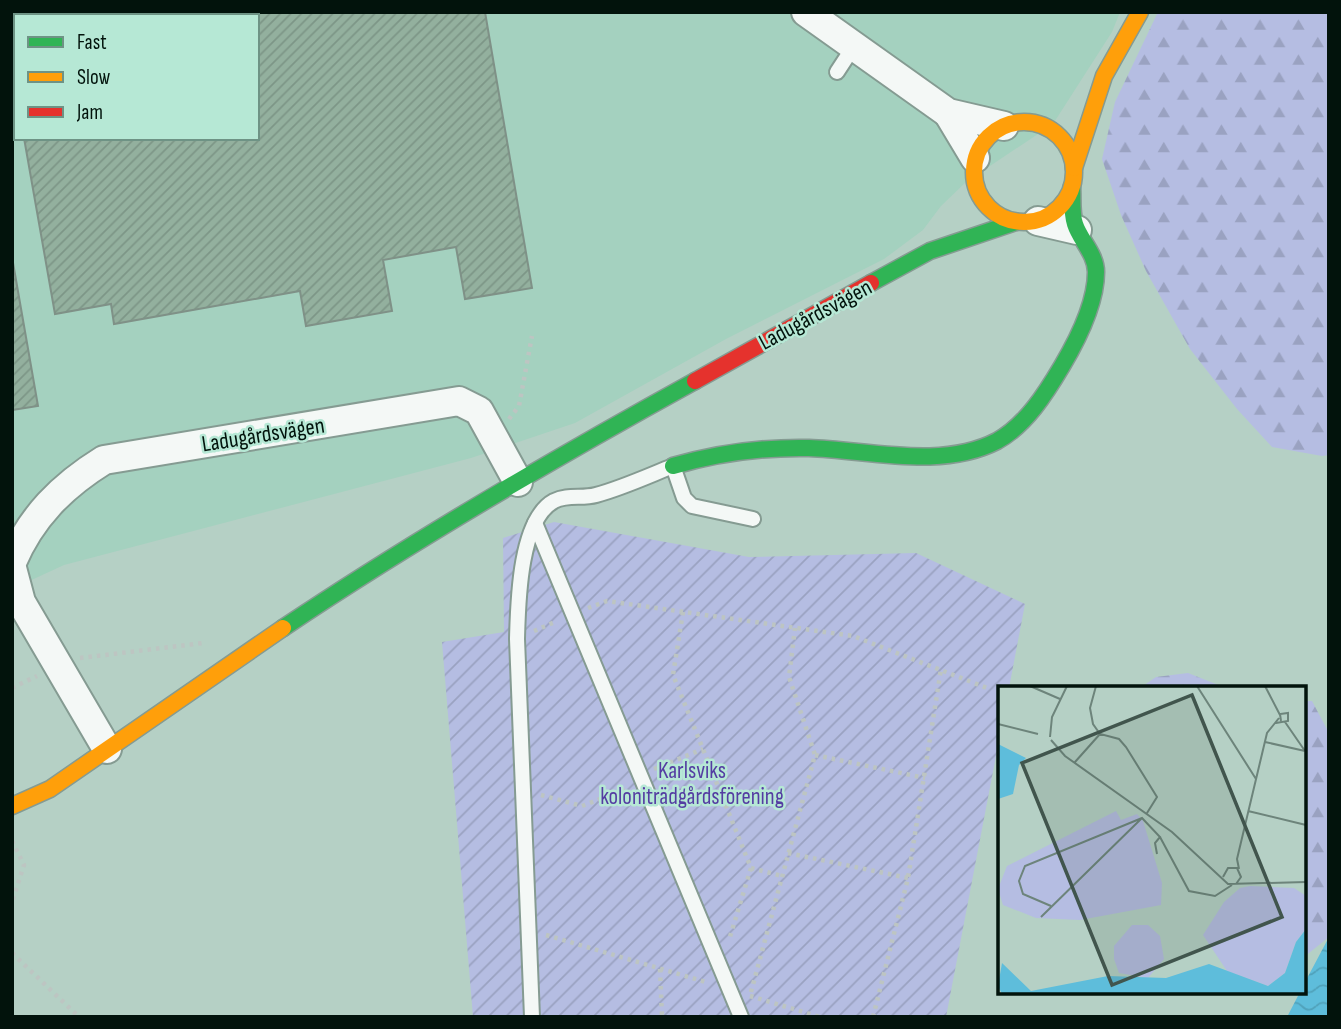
<svg xmlns="http://www.w3.org/2000/svg" width="1341" height="1029" font-family="'Sofia Sans Condensed',sans-serif">
	<style>
		.built { fill: #a4d1bf; fill-rule: evenodd }
		.forest { fill: url(#forest-firs) }
		.garden { fill: url(#garden-furrows) }
		.water { fill: url(#water-waves) }
		.building { fill: url(#building-hatch); stroke: #7f9187; stroke-width: 2 }
		.lines { fill: none; stroke-linecap: round; stroke-linejoin: round }
		.lane-casing { stroke: #859b92; stroke-width: 18 }
		.street-casing { stroke: #859b92; stroke-width: 32 }
		.fast-casing { stroke: #859b92; stroke-width: 19 }
		.slow-casing { stroke: #859b92; stroke-width: 19 }
		.jam-casing { stroke: #859b92; stroke-width: 19 }
		.path { stroke: #bdc5c2; stroke-width: 4.5; stroke-dasharray: 3.5 5; stroke-linecap: butt }
		.lane { stroke: #f4f8f6; stroke-width: 14 }
		.street { stroke: #f4f8f6; stroke-width: 28 }
		.fast { stroke: #30b455; stroke-width: 16 }
		.slow { stroke: #ff9f0a; stroke-width: 16 }
		.jam { stroke: #e5322d; stroke-width: 16 }
		.labels { text-anchor: middle; stroke-width: 5; stroke-linejoin: round; paint-order: stroke }
		.street-label { font-size: 23px; fill: #02130c; stroke: #b6e8d5 }
		.park-label { font-size: 23px; fill: #543da2; stroke: #b6e8d5 }
		.inset-road { fill: none; stroke: #6d847b; stroke-width: 2 }
		.view { fill: #41554d; fill-opacity: 0.15; stroke: #41554d; stroke-width: 3.5 }
		.inset-edge { fill: none; stroke: #02130c; stroke-width: 3.5 }
	</style>
	<defs>
		<pattern id="forest-firs" width="22" height="20" patternUnits="userSpaceOnUse" patternTransform="scale(1.75)"><rect width="22" height="20" fill="#b5bde2"/><path d="M5 1l3.5 6h-7zM16 11l3.5 6h-7z" fill="#9aa2c1"/></pattern>
		<pattern id="garden-furrows" width="10" height="10" patternUnits="userSpaceOnUse" patternTransform="scale(1.75)"><rect width="10" height="10" fill="#b5bde2"/><path d="M-1 1l2-2M0 10L10 0M9 11l2-2" fill="none" stroke="#9aa2c1"/></pattern>
		<pattern id="water-waves" width="16" height="10" patternUnits="userSpaceOnUse" patternTransform="scale(1.75)"><rect width="16" height="10" fill="#5ebddb"/><path d="M0 5q4-4 8 0t8 0" fill="none" stroke="#50a2bb"/></pattern>
		<pattern id="building-hatch" width="6" height="6" patternUnits="userSpaceOnUse" patternTransform="scale(1.75)"><rect width="6" height="6" fill="#93b09e"/><path d="M-1 1l2-2M0 6l6-6M5 7l2-2" fill="none" stroke="#7d9687"/></pattern>
	</defs>
	<rect width="100%" height="100%" fill="#b5d0c5"/>
	<path class="built" d="M 12,12 L 1120,12 L 1112,32 L 1053,124 L 966,182 L 941,206 L 923,230 L 884,259 L 726,339 L 575,423 L 471,458 L 64,565 L 12,589 ZM 16,16 L 257,16 L 257,138 L 16,138 Z"/>
	<g class="forest">
		<polygon points="1158,12 1329,12 1329,455 1322,456 1272,447 1237,409 1190,349 1146,271 1121,215 1102,159 1115,102"/>
		<polygon points="1188,673 1226,688 1140,688 1156,677"/>
		<polygon points="1304,701 1312,701 1329,733 1329,937 1304,957"/>
	</g>
	<polygon class="garden" points="554,522 749,557 916,553 1025,604 1009,688 1000,688 1000,735 946,1017 473,1017 442,642 504,632 503,538"/>
	<polygon class="water" points="1329,937 1329,1017 1287,1017 1300,992 1304,992 1304,984"/>
	<g class="building">
		<polygon points="12,12 485,12 532,288 465,299 456,247 383,260 392,311 306,326 300,291 114,324 111,304 55,314 24,138 257,138 257,16 16,16 16,89 12,87"/>
		<polygon points="12,257 38,406 12,410"/>
	</g>
	<g class="lines">
		<defs>
			<g id="lane">
				<polyline points="837,72 854,46"/>
				<polyline points="535,523 741,1017"/>
				<path d="M 532,1017 L 517,639 C 518,604 519,520 554,501 C 568,494 582,499 596,495 C 622,488 648,476 673,466 L 684,498 L 692,506 L 753,519"/>
			</g>
			<g id="street">
				<polyline points="806,12 948,113 1004,126"/>
				<polyline points="948,113 975,158"/>
				<polyline points="1038,221 1077,230"/>
				<path d="M 12,562 C 31,517 62,486 104,460 L 459,401 L 479,411 L 518,482"/>
				<polyline points="12,568 21,602 107,749"/>
			</g>
			<g id="fast">
				<polyline points="871,283 930,251 1016,222"/>
				<path d="M 673,466 C 718,453 762,447 809,448 C 869,450 941,470 997,441 C 1026,425 1046,393 1062,366 C 1078,339 1096,304 1096,272 C 1096,254 1080,240 1075,224 C 1071,212 1073,199 1072,187"/>
				<path d="M 283,628 C 416,539 555,458 695,381"/>
			</g>
			<g id="slow">
				<circle cx="1024" cy="172" r="50"/>
				<polyline points="1074,168 1104,76 1140,12"/>
				<polyline points="12,806 50,789 283,628"/>
			</g>
			<polyline id="jam" points="695,381 871,283"/>
		</defs>
		<use href="#lane" class="lane-casing"/>
		<use href="#street" class="street-casing"/>
		<use href="#fast" class="fast-casing"/>
		<use href="#slow" class="slow-casing"/>
		<use href="#jam" class="jam-casing"/>
		<g class="path">
			<polyline points="509,419 519,406 532,336"/>
			<polyline points="588,608 607,601 853,636 987,688"/>
			<polyline points="683,612 673,675 751,868 729,940"/>
			<polyline points="534,631 557,621"/>
			<polyline points="80,658 203,643"/>
			<polyline points="12,688 37,676"/>
			<polyline points="815,755 925,778"/>
			<polyline points="654,769 703,749"/>
			<polyline points="541,795 582,806 629,788"/>
			<polyline points="12,841 24,865 12,902"/>
			<polyline points="788,853 908,878"/>
			<polyline points="751,868 782,876"/>
			<polyline points="546,935 709,983"/>
			<polyline points="12,953 79,1017"/>
			<polyline points="660,969 662,1017"/>
			<polyline points="751,992 815,755 789,677 795,628"/>
			<polyline points="750,996 820,1017"/>
			<polyline points="873,1017 908,878 941,669"/>
		</g>
		<use href="#lane" class="lane"/>
		<use href="#street" class="street"/>
		<use href="#fast" class="fast"/>
		<use href="#slow" class="slow"/>
		<use href="#jam" class="jam"/>
	</g>
	<g class="labels">
		<g class="street-label">
			<text transform="translate(815 314) rotate(-28)" y="8">Ladugårdsvägen</text>
			<text transform="translate(263 434) rotate(-9)" y="8">Ladugårdsvägen</text>
		</g>
		<g class="park-label">
			<text x="692" y="778">Karlsviks<tspan x="692" dy="26">koloniträdgårdsförening</tspan></text>
		</g>
	</g>
	<g transform="translate(998 686)">
		<rect width="308" height="308" fill="#b5d0c5"/>
		<path d="M 252,200 L 296,202 L 308,210 L 308,243 L 298,256 L 287,287 L 270,300 L 229,285 L 205,249 L 226,216 L 242,202 ZM 134,239 L 150,239 L 162,250 L 166,273 L 150,292 L 121,287 L 116,273 L 116,260 Z" fill="#b5bde2"/>
		<path d="M 118,125 L 123,134 L 139,128 L 145,135 L 164,197 L 163,219 L 82,234 L 38,232 L 5,219 L 0,203 L 9,180 Z" fill="#b5bde2"/>
		<path d="M 0,58 L 28,72 L 21,79 L 15,108 L 0,113 ZM 308,243 L 308,308 L 4,308 L 0,300 L 4,277 L 33,305 L 110,290 L 168,292 L 211,278 L 270,300 L 287,287 L 298,256 Z" fill="#5ebddb"/>
		<path class="inset-road" d="M 32,0 L 62,13M 98,0 L 92,22 L 95,38 L 102,48 L 121,53 L 128,61 L 159,111 L 149,127M 199,0 L 258,93M 267,0 L 282,29M 287,36 L 307,65M 278,37 L 290,35 L 290,27 L 282,28 L 283,35M 0,38 L 40,48M 52,51 L 54,31 L 69,0M 53,54 L 67,70 L 174,146 L 230,198 L 308,196M 267,56 L 307,65M 77,76 L 102,48M 250,125 L 308,139M 162,151 L 191,205 L 217,210 L 234,199M 241,183 L 239,173 L 269,47 L 281,32M 225,191 L 230,182 L 239,182 L 243,191 L 238,198M 53,220 L 25,208 L 21,195 L 27,180 L 144,132 L 162,151 L 157,157 L 159,168M 43,231 L 144,132"/>
		<path class="view" d="M 194,9 L 284,231 L 114,299 L 24,77 Z"/>
		<rect width="308" height="308" class="inset-edge"/>
	</g>
	<rect width="1341" height="1029" fill="none" stroke="#02130c" stroke-width="28"/>
	<rect x="14" y="14" width="245" height="126" fill="#b6e8d5" stroke="#6e9385" stroke-width="2"/>
	<rect x="28" y="37" width="35" height="10" fill="#30b455" stroke="#6e9385" stroke-width="2"/>
	<text x="77" y="49" font-size="21" fill="#02130c">Fast</text>
	<rect x="28" y="72" width="35" height="10" fill="#ff9f0a" stroke="#6e9385" stroke-width="2"/>
	<text x="77" y="84" font-size="21" fill="#02130c">Slow</text>
	<rect x="28" y="107" width="35" height="10" fill="#e5322d" stroke="#6e9385" stroke-width="2"/>
	<text x="77" y="119" font-size="21" fill="#02130c">Jam</text>
</svg>
